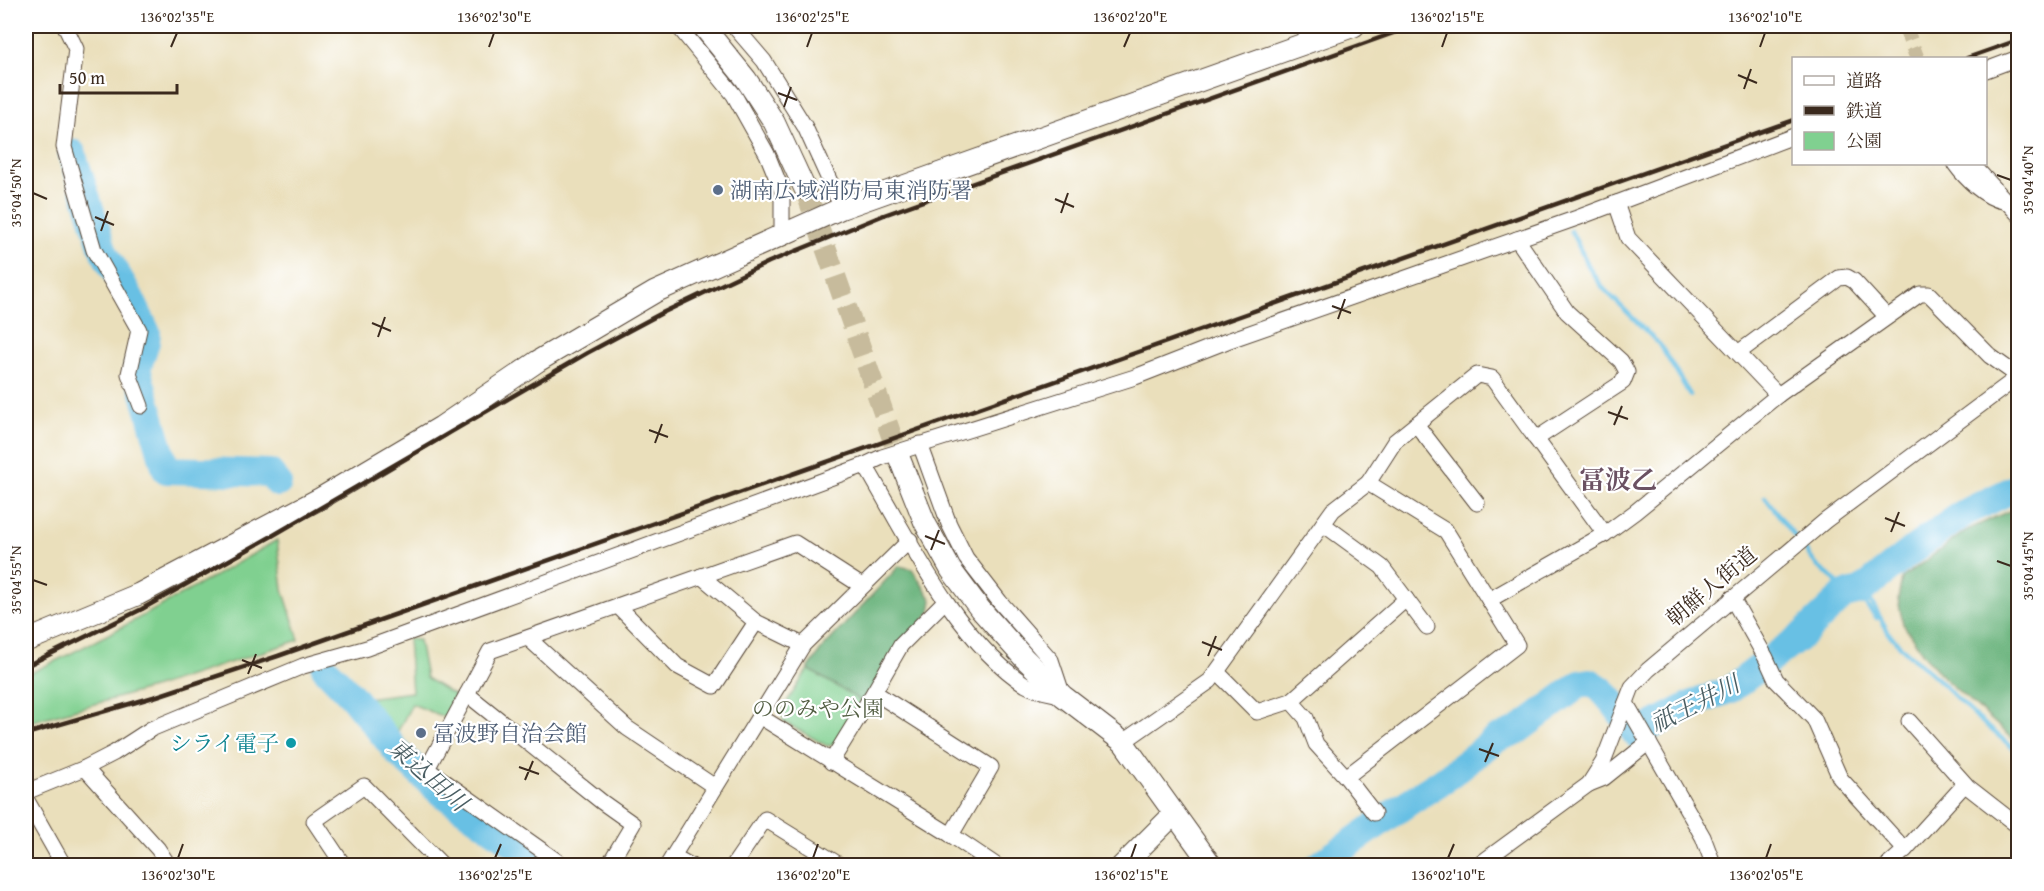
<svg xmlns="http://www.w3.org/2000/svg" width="2044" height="891" font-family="'Gentium Book Plus','Noto Serif JP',serif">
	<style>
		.green { fill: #80d090; stroke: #5e7d57; stroke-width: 1.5 }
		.forest { fill: #68b27a; stroke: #526e4c; stroke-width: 1.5 }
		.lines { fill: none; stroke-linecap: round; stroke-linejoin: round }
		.stream { stroke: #67c0e4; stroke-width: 4.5 }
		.river { stroke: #67c0e4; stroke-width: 28 }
		.street-tunnel { stroke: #c7bb9c; stroke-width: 15; stroke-dasharray: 15 8; stroke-linecap: butt }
		.secondary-tunnel { stroke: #c7bb9c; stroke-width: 21; stroke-dasharray: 21 10; stroke-linecap: butt }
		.street-casing { stroke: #554536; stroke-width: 17 }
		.secondary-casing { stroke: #554536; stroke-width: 23 }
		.street { stroke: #fff; stroke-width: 15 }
		.secondary { stroke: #fff; stroke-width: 21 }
		.rail { stroke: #3b2a1e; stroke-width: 4.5 }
		.ticks { fill: none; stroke: #3b2a1e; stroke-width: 2 }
		.service-dot { fill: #5c6f8a; stroke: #fff; stroke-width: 2 }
		.culture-dot { fill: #0f9aa8; stroke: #fff; stroke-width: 2 }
		.labels { text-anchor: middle; stroke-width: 4.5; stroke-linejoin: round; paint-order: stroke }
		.service-label { font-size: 22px; fill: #4e5e75; stroke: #fff; text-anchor: start }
		.street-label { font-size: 22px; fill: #3b2a1e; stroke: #fff }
		.park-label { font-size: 22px; fill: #505c40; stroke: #fff }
		.culture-label { font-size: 22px; fill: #0d838f; stroke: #fff; text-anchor: end }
		.water-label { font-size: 24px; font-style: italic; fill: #4a5e63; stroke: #fff }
		.quarter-label { font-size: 26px; font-weight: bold; fill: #6b5162; stroke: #fff }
		.neatline { fill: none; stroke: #3b2a1e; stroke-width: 2 }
		.ticks-label { font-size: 15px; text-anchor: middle; fill: #3b2a1e }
	</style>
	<rect width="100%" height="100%" fill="#fff"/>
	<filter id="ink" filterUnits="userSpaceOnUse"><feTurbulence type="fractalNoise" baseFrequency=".0167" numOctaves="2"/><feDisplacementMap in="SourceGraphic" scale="12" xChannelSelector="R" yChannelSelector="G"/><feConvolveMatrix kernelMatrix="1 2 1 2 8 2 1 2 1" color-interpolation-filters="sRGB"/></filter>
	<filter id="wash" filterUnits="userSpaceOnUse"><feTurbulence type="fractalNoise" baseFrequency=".008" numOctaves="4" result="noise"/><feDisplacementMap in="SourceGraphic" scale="24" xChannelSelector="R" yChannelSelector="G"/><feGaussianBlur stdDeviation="1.35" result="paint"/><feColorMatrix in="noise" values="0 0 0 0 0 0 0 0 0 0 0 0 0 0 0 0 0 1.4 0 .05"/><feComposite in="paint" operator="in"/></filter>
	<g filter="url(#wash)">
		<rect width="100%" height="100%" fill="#eadfbb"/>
		<g class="green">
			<path d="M 277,540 L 283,589 L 299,640 L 156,687 L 26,723 L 26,675 C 112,635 195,588 277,540 Z"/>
			<polygon points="408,639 419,640 426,678 457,697 446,718 412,704 397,733 365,698 412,692"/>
			<polygon points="808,669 863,702 836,744 827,746 784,722 781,711"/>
		</g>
		<g class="forest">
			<polygon points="2018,507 2018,743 1946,680 1924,655 1903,624 1898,599 1902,578 1967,530"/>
			<polygon points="899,566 912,569 932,600 930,612 863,702 808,669 821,650"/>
		</g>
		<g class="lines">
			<g class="stream">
				<polyline points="1571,231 1591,271 1604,289 1660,345 1690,395"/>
				<polyline points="1765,497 1818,567 1834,579 1844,595"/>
				<polyline points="1861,591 1872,603 1890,635 1906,652 1931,673 1975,716 2018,752"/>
				<polyline points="1864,595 1867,606 1877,618"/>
			</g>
			<g class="river">
				<polyline points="72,153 104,252 130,297 147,333 146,342 137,369 166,470 270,473 278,483"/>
				<polyline points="325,668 351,695 398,753 440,792 546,866"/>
				<polyline points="1318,866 1409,802 1442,781 1496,739 1517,731 1580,684 1590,682 1601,689 1615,705 1636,734 1693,704 1731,689 1799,638 1844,595 1861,591 1915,548 1964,513 2018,487"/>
			</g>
		</g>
	</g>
	<g filter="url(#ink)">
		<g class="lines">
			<polyline class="street-tunnel" points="1905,26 1917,58"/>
			<polyline class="secondary-tunnel" points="805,189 900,460"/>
			<defs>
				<g id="street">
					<polyline points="65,26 76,49 64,147 94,250 139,330 129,374 141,406"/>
					<polyline points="678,26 734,95 767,154 782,191 782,233"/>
					<polyline points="734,26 764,61 805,127 842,208"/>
					<polyline points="1986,70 2018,58"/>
					<path d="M 1955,164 C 1965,178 1985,198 2003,201"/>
					<polyline points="1972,164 2018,214"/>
					<polyline points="1616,203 1628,238 1778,395"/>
					<polyline points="1517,239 1567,312 1621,361 1627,372 1623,382 1536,439"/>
					<polyline points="1738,353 1839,278 1847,277 1854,281 1887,317"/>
					<polyline points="1416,424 1477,503"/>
					<polyline points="920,444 949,524 966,558 1000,602 1051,660 1062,693"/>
					<path d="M 865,465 C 907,536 956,640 1026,685 C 1036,691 1051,693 1061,695"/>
					<polyline points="1368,483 1395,441 1477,375 1492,378 1605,534"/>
					<polyline points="1323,524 1382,567 1427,627"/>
					<polyline points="701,576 756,622 803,645"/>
					<polyline points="1732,598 1766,658 1776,680 1814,719 1840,778 1905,850 1965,784"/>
					<polyline points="1489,600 1605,534 1635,512 1778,395 1920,294 1929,294 1990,356 2018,376"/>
					<polyline points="618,606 677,666 714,686 756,622"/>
					<polyline points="528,638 627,728 715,787"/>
					<polyline points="1217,672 1257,712 1291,701 1406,599"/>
					<polyline points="874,692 901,645 945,601"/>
					<polyline points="467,694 602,802 633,824 608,866"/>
					<polyline points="1626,703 1703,837 1714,866"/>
					<polyline points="759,716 951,835 997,866"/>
					<polyline points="1909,721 1968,787 2018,826"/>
					<polyline points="1123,742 1210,681 1333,510 1368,483 1446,531 1517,645 1346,777 1316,744 1306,718 1291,701"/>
					<polyline points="831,762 874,692 991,767 951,835"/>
					<polyline points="85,768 158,849 169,866"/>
					<polyline points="1346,777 1374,813"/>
					<polyline points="1589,784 1604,778 1649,742"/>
					<polyline points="26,792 85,768 114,753 151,729 303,666 367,648 865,465 882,457 1135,377 1227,341 1577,218 1794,136"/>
					<polyline points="26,799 64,866"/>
					<polyline points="673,856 691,866"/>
					<polyline points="344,866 314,821 364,786 443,866"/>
					<polyline points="564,866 427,769 490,651 795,543 862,586"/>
					<polyline points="667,866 803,645 910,540"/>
					<polyline points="733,866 765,819 841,866"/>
					<polyline points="1477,866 1589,784 1603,762 1632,687 1648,670 1825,521 2018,377"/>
					<polyline points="1887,866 1905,850"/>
				</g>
				<g id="secondary">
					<polyline points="703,26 746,79 774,122 805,189"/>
					<polyline points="900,460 925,523 951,570 980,609 1024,658 1063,696 1123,742 1212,866"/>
					<polyline points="26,641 139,594 321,498 441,427 538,361 655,292 842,208 1354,26"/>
					<polyline points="1122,866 1174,814"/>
				</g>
			</defs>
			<use href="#street" class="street-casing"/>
			<use href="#secondary" class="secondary-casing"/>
			<use href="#street" class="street"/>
			<use href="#secondary" class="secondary"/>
			<g class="rail">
				<polyline points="1967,58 2018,40"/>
				<polyline points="26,666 142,609 272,536 587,353 662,313 769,262 884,215 1413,26"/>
				<polyline points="26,734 157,696 278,656 1794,120"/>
			</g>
		</g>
	</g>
	<path class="ticks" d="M 171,47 L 177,33M 489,47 L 494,33M 807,47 L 812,33M 1124,47 L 1130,33M 1442,47 L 1447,33M 1760,47 L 1765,33M 1738,75 L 1757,83M 1744,89 L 1751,69M 778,93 L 797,100M 784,107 L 791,87M 1997,175 L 2011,180M 33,193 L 47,199M 1055,199 L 1074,207M 1061,213 L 1068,193M 95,217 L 114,225M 101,231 L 108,211M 1332,306 L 1351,313M 1338,319 L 1345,299M 372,323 L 391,331M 378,337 L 385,317M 1608,412 L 1628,419M 1614,425 L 1622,406M 649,430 L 668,437M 655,443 L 662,424M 1885,518 L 1905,526M 1891,532 L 1899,512M 925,536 L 945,544M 931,550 L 939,530M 1997,561 L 2011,566M 33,580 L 47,585M 1202,642 L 1222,650M 1208,656 L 1216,636M 242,660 L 262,668M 248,674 L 256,654M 1479,749 L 1499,756M 1485,762 L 1493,743M 519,767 L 539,774M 525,780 L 533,761M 178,858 L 183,844M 495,858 L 501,844M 813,858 L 818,844M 1131,858 L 1136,844M 1448,858 L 1454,844M 1766,858 L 1771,844"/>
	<g class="service-dot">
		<circle cx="718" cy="190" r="6"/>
		<circle cx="421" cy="733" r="6"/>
	</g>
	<circle class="culture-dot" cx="291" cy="743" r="6"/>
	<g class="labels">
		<g class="service-label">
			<text x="730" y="198">湖南広域消防局東消防署</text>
			<text x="433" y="741">冨波野自治会館</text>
		</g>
		<g class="street-label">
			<text transform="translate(1711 586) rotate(-40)" y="8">朝鮮人街道</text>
		</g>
		<g class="park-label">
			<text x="818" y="716">ののみや公園</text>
		</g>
		<g class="culture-label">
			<text x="279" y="751">シライ電子</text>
		</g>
		<g class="water-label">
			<text transform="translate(1695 704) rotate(-27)" y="8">祇王井川</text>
			<text transform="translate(428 775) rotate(41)" y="8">東込田川</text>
		</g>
		<g class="quarter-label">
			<text x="1618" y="489">冨波乙</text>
		</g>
	</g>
	<rect width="2044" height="891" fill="none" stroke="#fff" stroke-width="66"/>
	<rect x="1792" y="57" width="195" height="108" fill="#ffffff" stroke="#b1aaa5" stroke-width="1.5"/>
	<rect x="1804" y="76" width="30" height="9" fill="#ffffff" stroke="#b1aaa5" stroke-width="1.5"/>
	<text x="1846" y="87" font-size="18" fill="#3b2a1e">道路</text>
	<rect x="1804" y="106" width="30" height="9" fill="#3b2a1e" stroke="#b1aaa5" stroke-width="1.5"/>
	<text x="1846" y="117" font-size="18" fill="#3b2a1e">鉄道</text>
	<rect x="1804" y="132" width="30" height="18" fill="#80d090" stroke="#b1aaa5" stroke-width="1.5"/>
	<text x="1846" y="147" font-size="18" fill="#3b2a1e">公園</text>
	<path d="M60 84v9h117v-9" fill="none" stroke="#3b2a1e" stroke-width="3"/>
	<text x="69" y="84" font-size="18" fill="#3b2a1e" stroke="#ffffff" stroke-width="4.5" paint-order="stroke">50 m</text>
	<rect x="33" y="33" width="1978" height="825" class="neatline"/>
	<g class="ticks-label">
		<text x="177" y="22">136°02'35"E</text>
		<text x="494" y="22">136°02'30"E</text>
		<text x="812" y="22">136°02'25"E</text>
		<text x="1130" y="22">136°02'20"E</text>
		<text x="1447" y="22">136°02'15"E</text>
		<text x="1765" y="22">136°02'10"E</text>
		<text transform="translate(2028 180) rotate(-90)" y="5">35°04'40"N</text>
		<text transform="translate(16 193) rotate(-90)" y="5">35°04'50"N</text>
		<text transform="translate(2028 566) rotate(-90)" y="5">35°04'45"N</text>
		<text transform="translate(16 580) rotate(-90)" y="5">35°04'55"N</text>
		<text x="178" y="880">136°02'30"E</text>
		<text x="495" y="880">136°02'25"E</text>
		<text x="813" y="880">136°02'20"E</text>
		<text x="1131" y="880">136°02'15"E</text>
		<text x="1448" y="880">136°02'10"E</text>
		<text x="1766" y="880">136°02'05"E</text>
	</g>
</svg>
